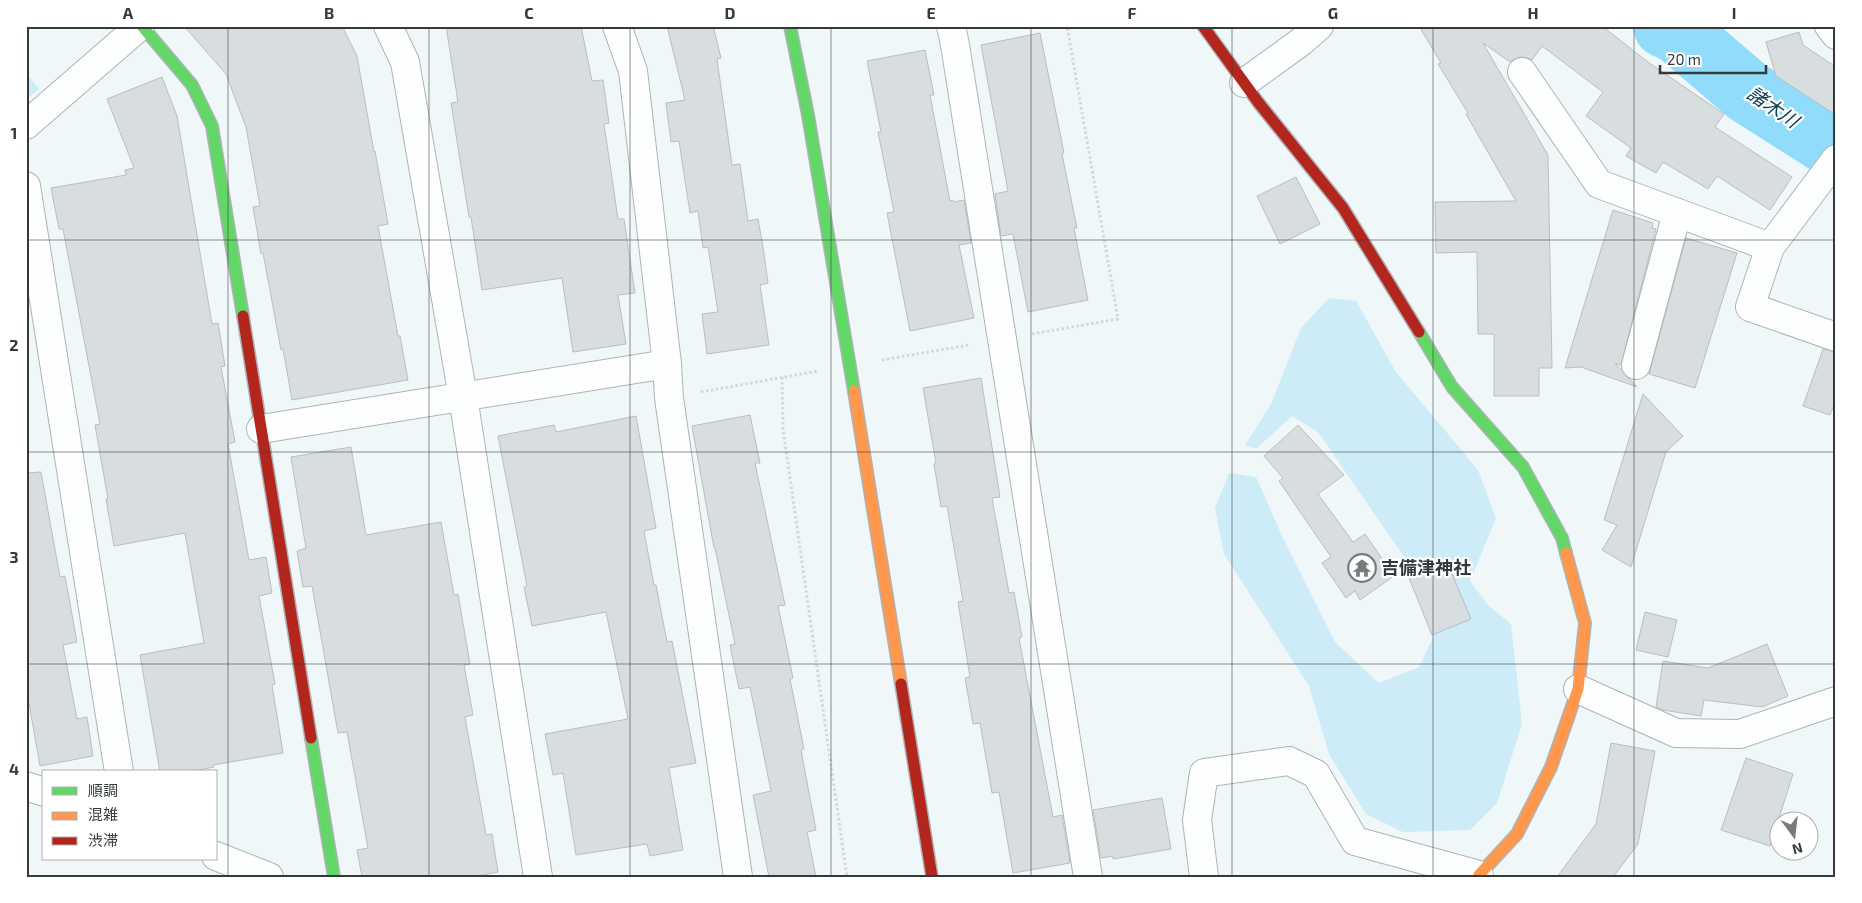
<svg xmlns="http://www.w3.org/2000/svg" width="1862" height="903" font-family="'Exo 2','Noto Sans JP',sans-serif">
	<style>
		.green { fill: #ceebf8 }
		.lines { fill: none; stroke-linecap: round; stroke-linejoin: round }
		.river { stroke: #91dcfa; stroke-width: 64 }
		.building { fill: #d8dee0; stroke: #b8bec1 }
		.street-casing { stroke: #aeb4b6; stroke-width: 30 }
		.fast-casing { stroke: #aeb4b6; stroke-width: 14 }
		.slow-casing { stroke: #aeb4b6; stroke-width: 14 }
		.jam-casing { stroke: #aeb4b6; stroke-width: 14 }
		.path { stroke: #d6d8d8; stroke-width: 3; stroke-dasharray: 2.5 2.5; stroke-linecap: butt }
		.street { stroke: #fdfefe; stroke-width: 28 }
		.fast { stroke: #63d668; stroke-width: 11 }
		.slow { stroke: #ff974d; stroke-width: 11 }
		.jam { stroke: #b3261e; stroke-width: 11 }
		.grid { fill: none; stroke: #34393c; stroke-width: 1; stroke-opacity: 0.55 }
		.labels { text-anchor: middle; stroke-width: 4.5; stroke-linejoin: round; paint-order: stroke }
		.poi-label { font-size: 18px; font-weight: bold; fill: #34393c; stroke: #fff; text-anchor: start }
		.water-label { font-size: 19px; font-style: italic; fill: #114051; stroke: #fff }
		.neatline { fill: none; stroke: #34393c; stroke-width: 2 }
		.grid-label { font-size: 16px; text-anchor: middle; font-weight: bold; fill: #34393c }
	</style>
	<rect width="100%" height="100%" fill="#f0f7f9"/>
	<g class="green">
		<polygon points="26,73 39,89 26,99"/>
		<polygon points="1329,298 1356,301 1396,372 1478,470 1496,518 1470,581 1488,605 1511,624 1522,724 1497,803 1470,830 1403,832 1366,814 1329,754 1309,686 1224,554 1215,508 1229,473 1256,477 1282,536 1335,642 1379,683 1419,667 1444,615 1318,432 1292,416 1256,449 1245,445 1271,404 1301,328"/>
	</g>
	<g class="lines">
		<polyline class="river" points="1665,26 1678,32 1748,92 1836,148"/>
	</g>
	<g class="building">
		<polygon points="184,26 342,26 357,56 374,152 375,151 388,224 378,226 398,336 400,336 408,380 292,400 283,349 281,350 263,253 261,254 253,207 260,206 246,127 226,74"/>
		<polygon points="446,26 581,26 592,81 603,80 609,123 604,124 618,219 624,219 635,293 618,295 626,344 573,352 562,278 482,290 471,217 469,217 451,103 458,102"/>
		<polygon points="667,26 713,26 721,58 717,59 732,165 740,164 748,221 758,219 763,247 768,283 760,285 769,345 707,354 702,314 718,312 708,247 703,248 698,211 690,213 679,141 671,142 666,103 685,100"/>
		<polygon points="1419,26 1602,26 1648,62 1724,114 1715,127 1792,177 1770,210 1717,176 1708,189 1663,162 1656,173 1626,156 1631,148 1586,116 1603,92 1542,46 1532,60 1528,58 1520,57 1514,59 1510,62 1483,43 1548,155 1552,368 1539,368 1539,396 1494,396 1494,334 1478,334 1477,252 1436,253 1435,202 1516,201 1466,114 1468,113 1438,64 1441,63"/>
		<polygon points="1799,32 1803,45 1836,67 1836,115 1776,76 1766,42"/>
		<polygon points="1040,33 1064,153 1062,154 1077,228 1074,228 1088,300 1028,312 1013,234 1001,236 995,194 1008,191 981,45"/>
		<polygon points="925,50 934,95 930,95 950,201 953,200 954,202 964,200 971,243 959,245 974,318 910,331 887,213 894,212 878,132 881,132 867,61"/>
		<polygon points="162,77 177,116 212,324 218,323 225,366 221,367 235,442 228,444 249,560 266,557 272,593 259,596 275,684 272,685 283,753 213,765 214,767 189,772 160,772 140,655 204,643 185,533 114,546 106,499 108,499 95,425 100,424 63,229 59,229 51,188 126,175 125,170 134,168 107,99"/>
		<polygon points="1296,177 1320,224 1280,244 1257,196"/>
		<polygon points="1613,210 1653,223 1652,228 1656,229 1621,365 1615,363 1637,387 1581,367 1565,368"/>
		<polygon points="1686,238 1737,253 1695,388 1649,374"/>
		<polygon points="1823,349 1836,352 1836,399 1830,415 1803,406"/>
		<polygon points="981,378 1000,497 992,498 1009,593 1014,592 1022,637 1019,638 1053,817 1062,815 1070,863 1013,873 999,792 992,793 980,723 973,724 965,678 970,677 958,602 963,601 947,506 941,507 934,464 936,463 923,388"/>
		<polygon points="1643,394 1683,436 1666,452 1631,567 1602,550 1617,525 1604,520"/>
		<polygon points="750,415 760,463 755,463 785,605 778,606 793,678 790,679 804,749 801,750 816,830 807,832 816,877 769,877 753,795 771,791 750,687 739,689 730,645 735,644 715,548 714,548 692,426"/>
		<polygon points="636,416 656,528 644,531 654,585 656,585 667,642 672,641 696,763 669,768 683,850 650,856 647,844 576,855 563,773 553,775 545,734 628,719 606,612 532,626 524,587 527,586 498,436 554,425 556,432"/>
		<polygon points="1298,425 1344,475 1318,494 1353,542 1365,534 1394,576 1360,600 1355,591 1346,598 1322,563 1331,557 1279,481 1283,478 1264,456"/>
		<polygon points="351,447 366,535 441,522 454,595 458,594 470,664 464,665 473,715 465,717 486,835 492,834 498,872 472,877 362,877 357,850 368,848 347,732 338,733 312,586 303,587 297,551 306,548 291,457"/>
		<polygon points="41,472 60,577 65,576 77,642 63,645 77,719 87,717 93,756 40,766 26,686 26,473"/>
		<polygon points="1447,562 1471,619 1432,635 1409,578"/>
		<polygon points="1645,612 1677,620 1668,657 1636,650"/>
		<polygon points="1767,644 1788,696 1762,707 1704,700 1701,716 1663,710 1656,707 1663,661 1708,668"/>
		<polygon points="1611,743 1655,751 1638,844 1613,877 1557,877 1596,824"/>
		<polygon points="1746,758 1793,774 1770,846 1721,830"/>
		<polygon points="1162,798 1171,849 1113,859 1113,856 1101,858 1093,810"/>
	</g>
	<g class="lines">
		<defs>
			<g id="street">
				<polyline points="388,26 405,62 463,397 538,877"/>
				<polyline points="617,26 633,71 667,364 669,398 738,877"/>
				<polyline points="951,26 955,45 1088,877"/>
				<polyline points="1829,26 1836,35"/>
				<polyline points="1522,72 1599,184 1770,247"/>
				<polyline points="1244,83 1302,41 1319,26"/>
				<polyline points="26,125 140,26"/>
				<polyline points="1836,159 1770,247 1750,307 1836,337"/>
				<polyline points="26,186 119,772"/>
				<polyline points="1636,365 1677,213"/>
				<polyline points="261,429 667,364"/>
				<polyline points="1578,689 1676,733 1740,734 1836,701"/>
				<polyline points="26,786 44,792"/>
				<polyline points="216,856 269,877"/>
				<polyline points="1204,877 1197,820 1204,773 1289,761 1316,774 1355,841 1479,875 1479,877"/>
			</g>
			<g id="fast">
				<polyline points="142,26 192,85 212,126 243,316"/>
				<polyline points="790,26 808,115 854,391"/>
				<polyline points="1419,332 1452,387 1523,467 1562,538 1566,553"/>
				<polyline points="311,738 334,877"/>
			</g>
			<g id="slow">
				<polyline points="854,391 901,684"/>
				<polyline points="1479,875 1517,834 1551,767 1578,689 1585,623 1566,553"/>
			</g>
			<g id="jam">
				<polyline points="1203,26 1258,102 1343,208 1419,332"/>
				<polyline points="243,316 311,738"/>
				<polyline points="901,684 932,877"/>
			</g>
		</defs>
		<use href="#street" class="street-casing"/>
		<use href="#fast" class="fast-casing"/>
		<use href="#slow" class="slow-casing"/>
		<use href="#jam" class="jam-casing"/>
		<g class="path">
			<polyline points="1032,334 1118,319 1067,26"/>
			<polyline points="882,360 969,345"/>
			<polyline points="782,377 783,429 847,877"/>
			<polyline points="701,392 818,371"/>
		</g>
		<use href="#street" class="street"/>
		<use href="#fast" class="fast"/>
		<use href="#slow" class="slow"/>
		<use href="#jam" class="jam"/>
	</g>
	<path class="grid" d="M 228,26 L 228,877M 429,26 L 429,877M 630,26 L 630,877M 831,26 L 831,877M 1031,26 L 1031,877M 1232,26 L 1232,877M 1433,26 L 1433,877M 1634,26 L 1634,877M 26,240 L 1836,240M 26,452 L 1836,452M 26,664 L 1836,664"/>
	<defs>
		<symbol id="temple-ring" viewBox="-11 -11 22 22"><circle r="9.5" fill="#fff" stroke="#767c7e" stroke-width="1.5"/><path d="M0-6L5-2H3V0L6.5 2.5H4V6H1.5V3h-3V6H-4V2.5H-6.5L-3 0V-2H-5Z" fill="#767c7e"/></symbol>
	</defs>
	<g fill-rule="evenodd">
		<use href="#temple-ring" x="1346" y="552" width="32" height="32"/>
	</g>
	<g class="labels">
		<g class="poi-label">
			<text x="1381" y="574">吉備津神社</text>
		</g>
		<g class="water-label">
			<text transform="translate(1773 107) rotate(34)" y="7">諸木川</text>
		</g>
	</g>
	<rect width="1862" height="903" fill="none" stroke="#ffffff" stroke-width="55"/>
	<rect x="42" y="770" width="175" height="90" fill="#ffffff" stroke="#aeb0b1"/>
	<rect x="52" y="787" width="25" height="8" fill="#63d668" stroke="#aeb0b1"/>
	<text x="88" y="796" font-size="15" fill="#34393c">順調</text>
	<rect x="52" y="812" width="25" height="8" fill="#ff974d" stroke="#aeb0b1"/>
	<text x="88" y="820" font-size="15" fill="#34393c">混雑</text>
	<rect x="52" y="837" width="25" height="8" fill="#b3261e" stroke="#aeb0b1"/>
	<text x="88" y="846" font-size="15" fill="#34393c">渋滞</text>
	<g transform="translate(1794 836) rotate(165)"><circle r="24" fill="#ffffff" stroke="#aeb0b1"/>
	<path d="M0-4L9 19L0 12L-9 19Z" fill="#767c7e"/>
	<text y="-8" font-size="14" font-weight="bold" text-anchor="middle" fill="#34393c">N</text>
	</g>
	<path d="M1660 65v8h106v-8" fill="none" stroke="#34393c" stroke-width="2.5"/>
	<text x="1667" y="65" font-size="15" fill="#34393c" stroke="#ffffff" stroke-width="4" paint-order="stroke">20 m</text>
	<rect x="28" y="28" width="1806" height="848" class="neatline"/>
	<g class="grid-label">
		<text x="128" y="19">A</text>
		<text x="329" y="19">B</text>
		<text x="529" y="19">C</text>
		<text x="730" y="19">D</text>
		<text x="931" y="19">E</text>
		<text x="1132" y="19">F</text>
		<text x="1333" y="19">G</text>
		<text x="1533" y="19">H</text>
		<text x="1734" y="19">I</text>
		<text x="14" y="139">1</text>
		<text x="14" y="351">2</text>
		<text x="14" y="563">3</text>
		<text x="14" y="775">4</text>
	</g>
</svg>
